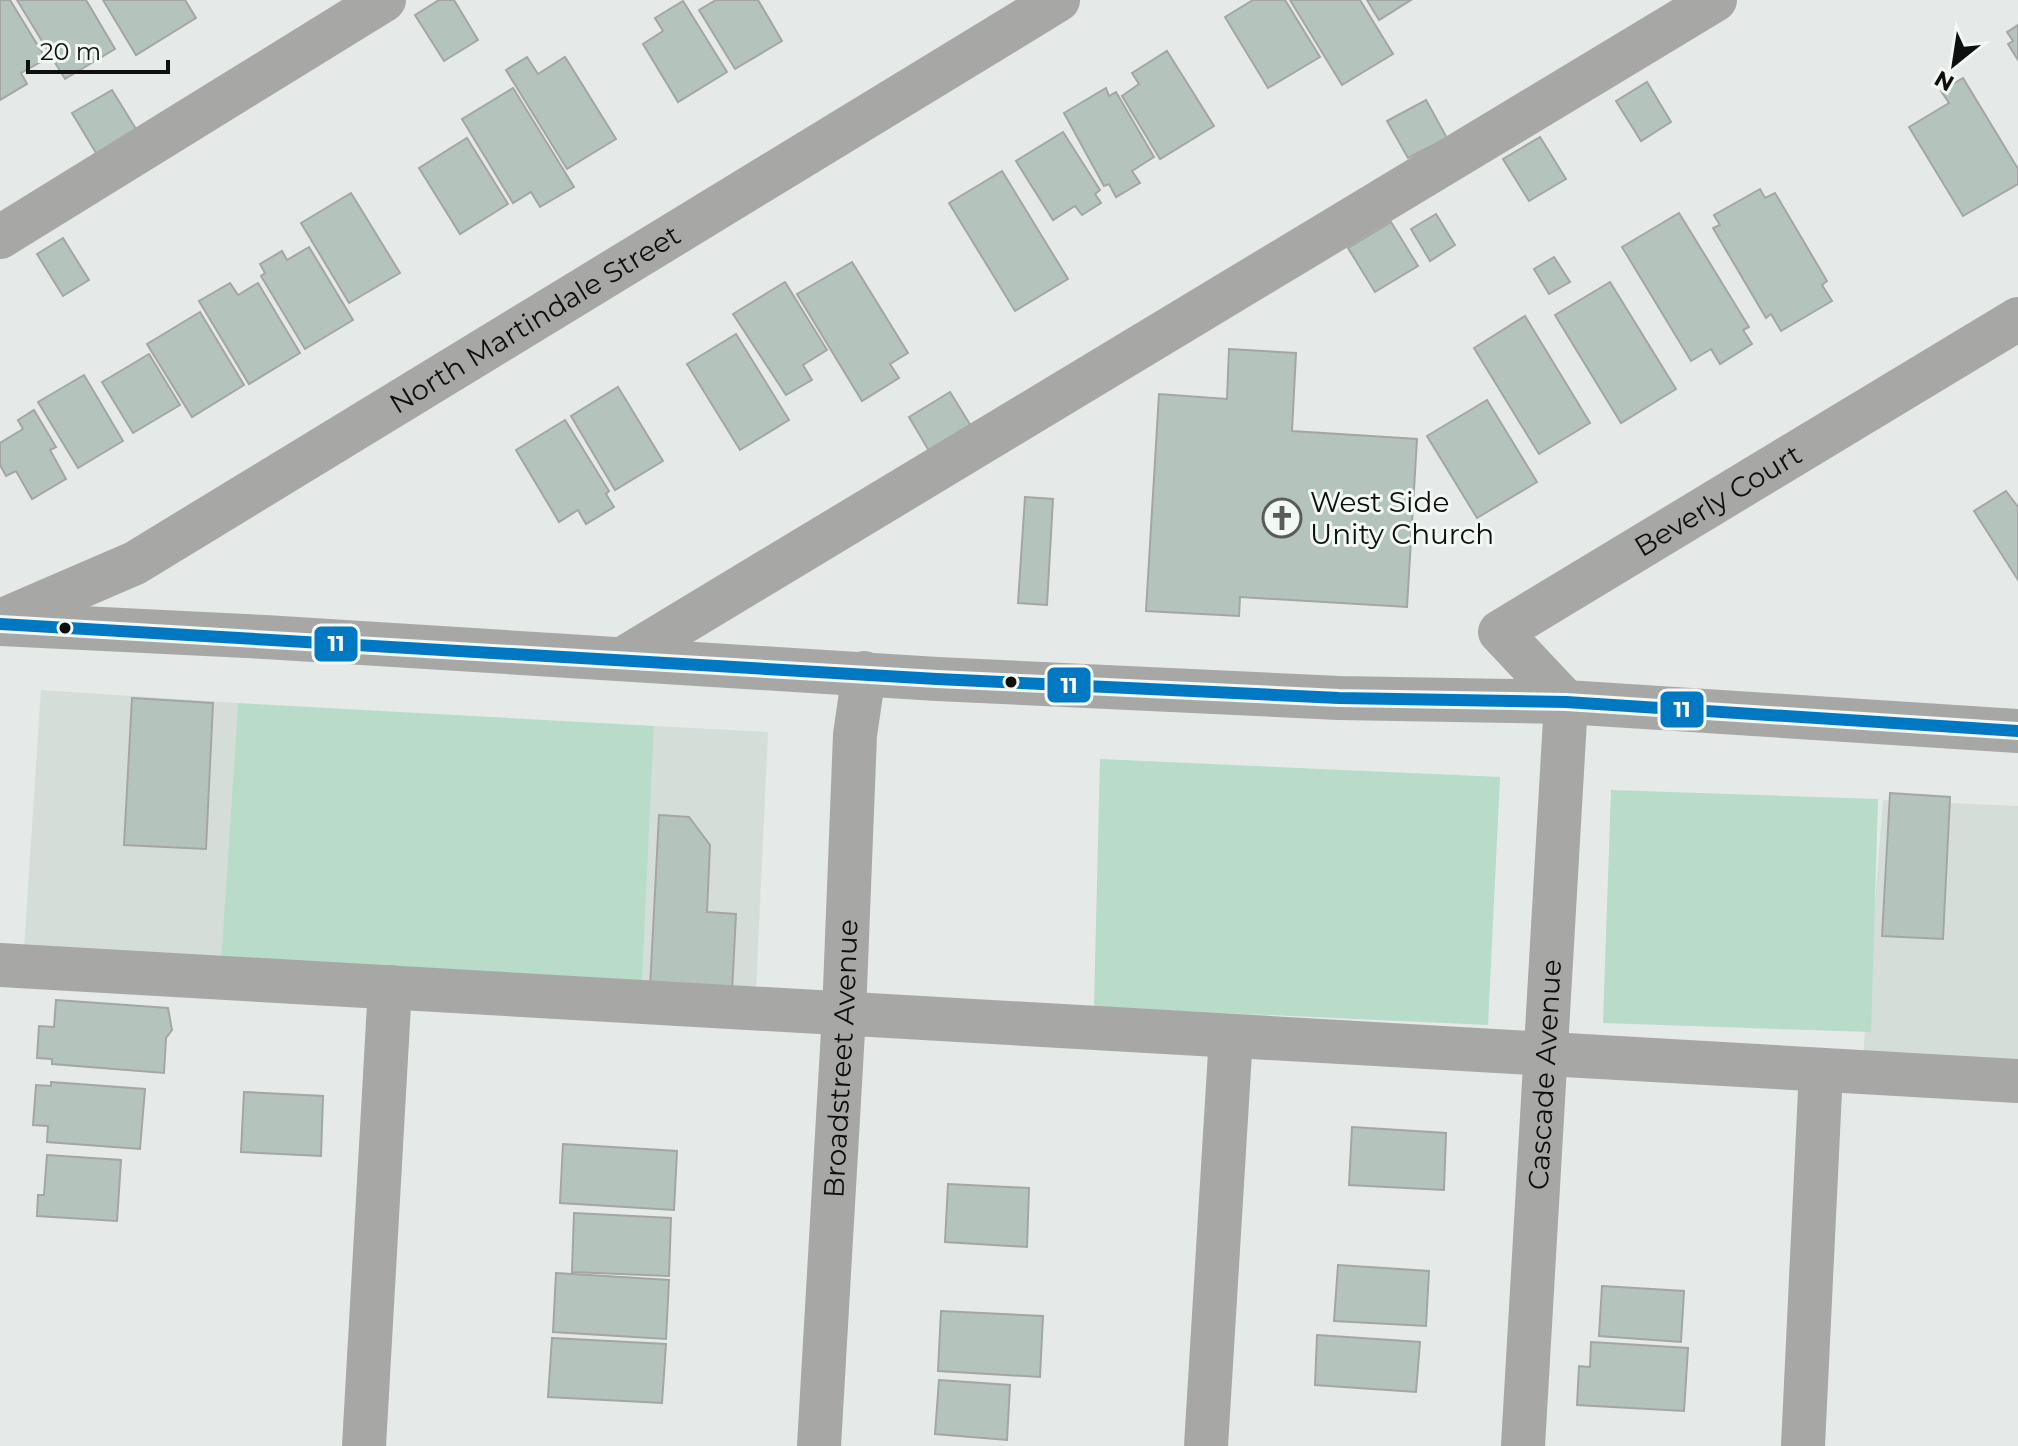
<svg xmlns="http://www.w3.org/2000/svg" width="2018" height="1446" font-family="Montserrat,sans-serif">
	<style>
		.built { fill: #d4ddd8 }
		.green { fill: #b8dbca }
		.building { fill: #b4c4bd; stroke: #a4a6a5; stroke-width: 2 }
		.lines { fill: none; stroke-linecap: round; stroke-linejoin: round }
		.minor { stroke: #a7a7a6; stroke-width: 44 }
		.bus-1-casing { stroke: #f2f8f4; stroke-width: 18 }
		.bus-1 { stroke: #0079c2; stroke-width: 12 }
		.bus-dot { fill: #0e100f; stroke: #f2f8f4; stroke-width: 3 }
		.labels { text-anchor: middle; stroke-width: 6; stroke-linejoin: round; paint-order: stroke }
		.street-label { font-size: 28px; fill: #0e100f; stroke: #f2f8f4 }
		.poi-label { font-size: 28px; fill: #0e100f; stroke: #f2f8f4; text-anchor: start }
		.line-badge { stroke: #f2f8f4; stroke-width: 3 }
		.badge-label { font-size: 22px; text-anchor: middle; font-weight: bold; fill: #fff }
	</style>
	<rect width="100%" height="100%" fill="#e5e9e7"/>
	<g class="built">
		<polygon points="41,690 238,703 221,962 24,949"/>
		<polygon points="654,726 768,732 756,990 642,985"/>
		<polygon points="1883,800 2018,806 2018,1065 1863,1057"/>
	</g>
	<g class="green">
		<polygon points="238,703 654,726 642,985 221,962"/>
		<polygon points="1100,759 1500,777 1488,1025 1094,1007"/>
		<polygon points="1611,790 1878,799 1871,1032 1603,1023"/>
	</g>
	<g class="building">
		<polygon points="0,0 10,0 46,59 21,73 27,84 0,100"/>
		<polygon points="17,0 86,0 115,49 65,79"/>
		<polygon points="103,0 185,0 196,18 136,55"/>
		<polygon points="439,0 454,0 478,40 444,61 415,15"/>
		<polygon points="716,0 758,0 782,41 735,69 699,10"/>
		<polygon points="1253,0 1285,0 1320,57 1268,88 1225,17"/>
		<polygon points="1290,0 1360,0 1393,54 1342,85"/>
		<polygon points="1367,0 1411,0 1379,20"/>
		<polygon points="683,1 727,72 678,102 643,44 663,31 655,18"/>
		<polygon points="2018,25 2018,60 2008,44 2013,41 2007,32"/>
		<polygon points="1167,51 1214,126 1160,159 1122,96 1139,84 1132,73"/>
		<polygon points="527,57 538,74 565,57 616,139 567,169 506,70"/>
		<polygon points="1963,78 2018,169 2018,184 1963,216 1909,127 1949,103 1941,91"/>
		<polygon points="1647,82 1671,122 1641,141 1616,101"/>
		<polygon points="513,88 574,187 540,207 531,192 513,203 462,119"/>
		<polygon points="1106,88 1109,96 1116,92 1154,157 1132,171 1140,183 1116,197 1109,184 1104,186 1064,113"/>
		<polygon points="112,90 139,134 99,158 72,113"/>
		<polygon points="1426,100 1447,138 1408,158 1387,121"/>
		<polygon points="1063,132 1100,190 1095,194 1101,203 1082,215 1075,206 1053,220 1016,161"/>
		<polygon points="1540,137 1566,179 1529,201 1503,159"/>
		<polygon points="467,138 508,204 460,234 419,168"/>
		<polygon points="1002,171 1068,279 1015,311 949,203"/>
		<polygon points="1760,189 1765,198 1775,193 1827,281 1822,285 1832,301 1781,331 1771,314 1766,318 1713,228 1720,225 1714,215"/>
		<polygon points="351,193 400,273 349,303 301,223"/>
		<polygon points="1679,213 1749,327 1743,330 1752,344 1720,364 1711,349 1691,361 1622,247"/>
		<polygon points="1436,214 1455,245 1430,261 1411,229"/>
		<polygon points="1391,222 1418,266 1375,292 1348,248"/>
		<polygon points="63,238 89,280 63,296 37,254"/>
		<polygon points="309,247 353,320 305,349 261,276 265,273 260,264 282,251 287,260"/>
		<polygon points="1554,257 1570,282 1549,294 1534,269"/>
		<polygon points="852,262 908,353 890,364 899,378 862,401 797,294"/>
		<polygon points="785,282 827,350 803,365 812,380 786,395 733,314"/>
		<polygon points="1610,282 1676,389 1621,423 1555,315"/>
		<polygon points="230,283 238,295 258,283 300,353 249,384 199,301"/>
		<polygon points="200,312 244,385 192,417 147,344"/>
		<polygon points="1525,316 1590,423 1539,454 1474,348"/>
		<polygon points="736,334 789,420 740,450 687,364"/>
		<polygon points="1229,349 1296,353 1292,431 1417,439 1407,607 1240,597 1239,616 1146,611 1159,394 1227,399"/>
		<polygon points="149,354 180,405 133,433 102,382"/>
		<polygon points="84,375 123,441 78,468 38,402"/>
		<polygon points="618,387 663,461 615,490 571,416"/>
		<polygon points="950,392 974,431 932,456 909,417"/>
		<polygon points="1487,400 1537,482 1477,518 1427,436"/>
		<polygon points="34,410 56,447 50,450 66,479 32,499 16,471 6,476 0,465 0,443 23,429 18,420"/>
		<polygon points="565,420 609,491 606,494 614,507 586,524 578,510 559,522 516,450"/>
		<polygon points="2006,491 2018,507 2018,580 1974,511"/>
		<polygon points="1025,497 1053,499 1047,605 1018,603"/>
		<polygon points="132,698 213,703 206,849 124,845"/>
		<polygon points="1890,793 1950,797 1943,939 1882,936"/>
		<polygon points="659,815 689,817 710,845 707,912 736,914 732,992 650,988"/>
		<polygon points="56,1000 168,1008 172,1030 166,1038 164,1073 52,1064 52,1059 37,1058 39,1026 54,1027"/>
		<polygon points="51,1082 145,1089 140,1149 47,1142 48,1126 33,1125 36,1085 51,1086"/>
		<polygon points="244,1092 323,1096 321,1156 241,1152"/>
		<polygon points="1352,1127 1446,1133 1444,1190 1349,1185"/>
		<polygon points="563,1144 677,1151 674,1210 560,1203"/>
		<polygon points="47,1155 121,1160 117,1221 37,1216 38,1195 44,1195"/>
		<polygon points="948,1184 1029,1188 1027,1247 945,1242"/>
		<polygon points="574,1213 671,1218 669,1276 572,1272"/>
		<polygon points="1338,1265 1429,1271 1426,1326 1334,1321"/>
		<polygon points="556,1273 669,1280 666,1339 553,1332"/>
		<polygon points="1602,1286 1684,1291 1681,1342 1599,1336"/>
		<polygon points="941,1311 1043,1316 1040,1377 938,1371"/>
		<polygon points="1317,1335 1420,1342 1416,1392 1315,1385"/>
		<polygon points="552,1338 666,1344 662,1403 548,1397"/>
		<polygon points="1591,1342 1688,1348 1684,1411 1577,1405 1579,1366 1590,1367"/>
		<polygon points="939,1380 1010,1385 1007,1440 935,1434"/>
	</g>
	<g class="lines">
		<g class="minor">
			<polyline points="0,237 384,0"/>
			<path id="s1" d="M 3,620 L 135,563 L 1058,0"/>
			<polyline points="0,624 265,637 937,679 1339,698 1566,702 2018,731"/>
			<polyline points="624,658 1715,0"/>
			<polyline points="0,965 2018,1081"/>
			<polyline points="364,1446 390,987"/>
			<path id="s2" d="M 819,1446 L 844,1014 L 855,735 L 864,673"/>
			<polyline points="1206,1446 1231,1036"/>
			<path id="s3" d="M 1523,1446 L 1566,702 L 1500,632 L 2018,319"/>
			<polyline points="1803,1446 1821,1070"/>
		</g>
		<defs>
			<polyline id="bus-1" points="0,624 937,679 1339,698 1566,702 2018,731"/>
		</defs>
		<use href="#bus-1" class="bus-1-casing"/>
		<use href="#bus-1" class="bus-1"/>
	</g>
	<defs>
		<symbol id="church-ring" viewBox="-11 -11 22 22"><circle r="9.5" fill="#f2f8f4" stroke="#595c5b" stroke-width="1.5"/><path d="M-1.2-6h2.4v3.5h3.3v2.4h-3.3V6h-2.4V-.1h-3.3v-2.4h3.3Z" fill="#595c5b"/></symbol>
	</defs>
	<g fill-rule="evenodd">
		<use href="#church-ring" x="1260" y="496" width="44" height="44"/>
	</g>
	<g class="bus-dot">
		<circle cx="65" cy="628" r="7"/>
		<circle cx="1011" cy="682" r="7"/>
	</g>
	<g class="labels">
		<g class="street-label">
			<text dy="10" stroke="none"><textPath href="#s1" startOffset="612">North Martindale Street</textPath></text>
			<text dy="10" stroke="none"><textPath href="#s3" startOffset="1096">Beverly Court</textPath></text>
			<text dy="10" stroke="none"><textPath href="#s2" startOffset="388">Broadstreet Avenue</textPath></text>
			<text dy="10" stroke="none"><textPath href="#s3" startOffset="372">Cascade Avenue</textPath></text>
		</g>
		<g class="poi-label">
			<text x="1310" y="512">West Side<tspan x="1310" dy="32">Unity Church</tspan></text>
		</g>
	</g>
	<g class="line-badge">
		<rect x="313" y="625" width="46" height="38" rx="8" fill="#0079c2"/>
		<rect x="1046" y="666" width="46" height="38" rx="8" fill="#0079c2"/>
		<rect x="1659" y="690" width="46" height="39" rx="8" fill="#0079c2"/>
	</g>
	<g class="badge-label">
		<text x="336" y="651">11</text>
		<text x="1069" y="693">11</text>
		<text x="1682" y="717">11</text>
	</g>
	<g transform="translate(1954 64) rotate(210)" stroke="#f2f8f4" stroke-width="6" paint-order="stroke">
	<path d="M0-6L14 30L0 20L-14 30Z" fill="#0e100f"/>
	<text y="-12" font-size="22" font-weight="bold" text-anchor="middle" fill="#0e100f">N</text>
	</g>
	<path d="M28 60v12h140v-12" fill="none" stroke="#0e100f" stroke-width="4"/>
	<text x="40" y="60" font-size="24" fill="#0e100f" stroke="#f2f8f4" stroke-width="6" paint-order="stroke">20 m</text>
</svg>
